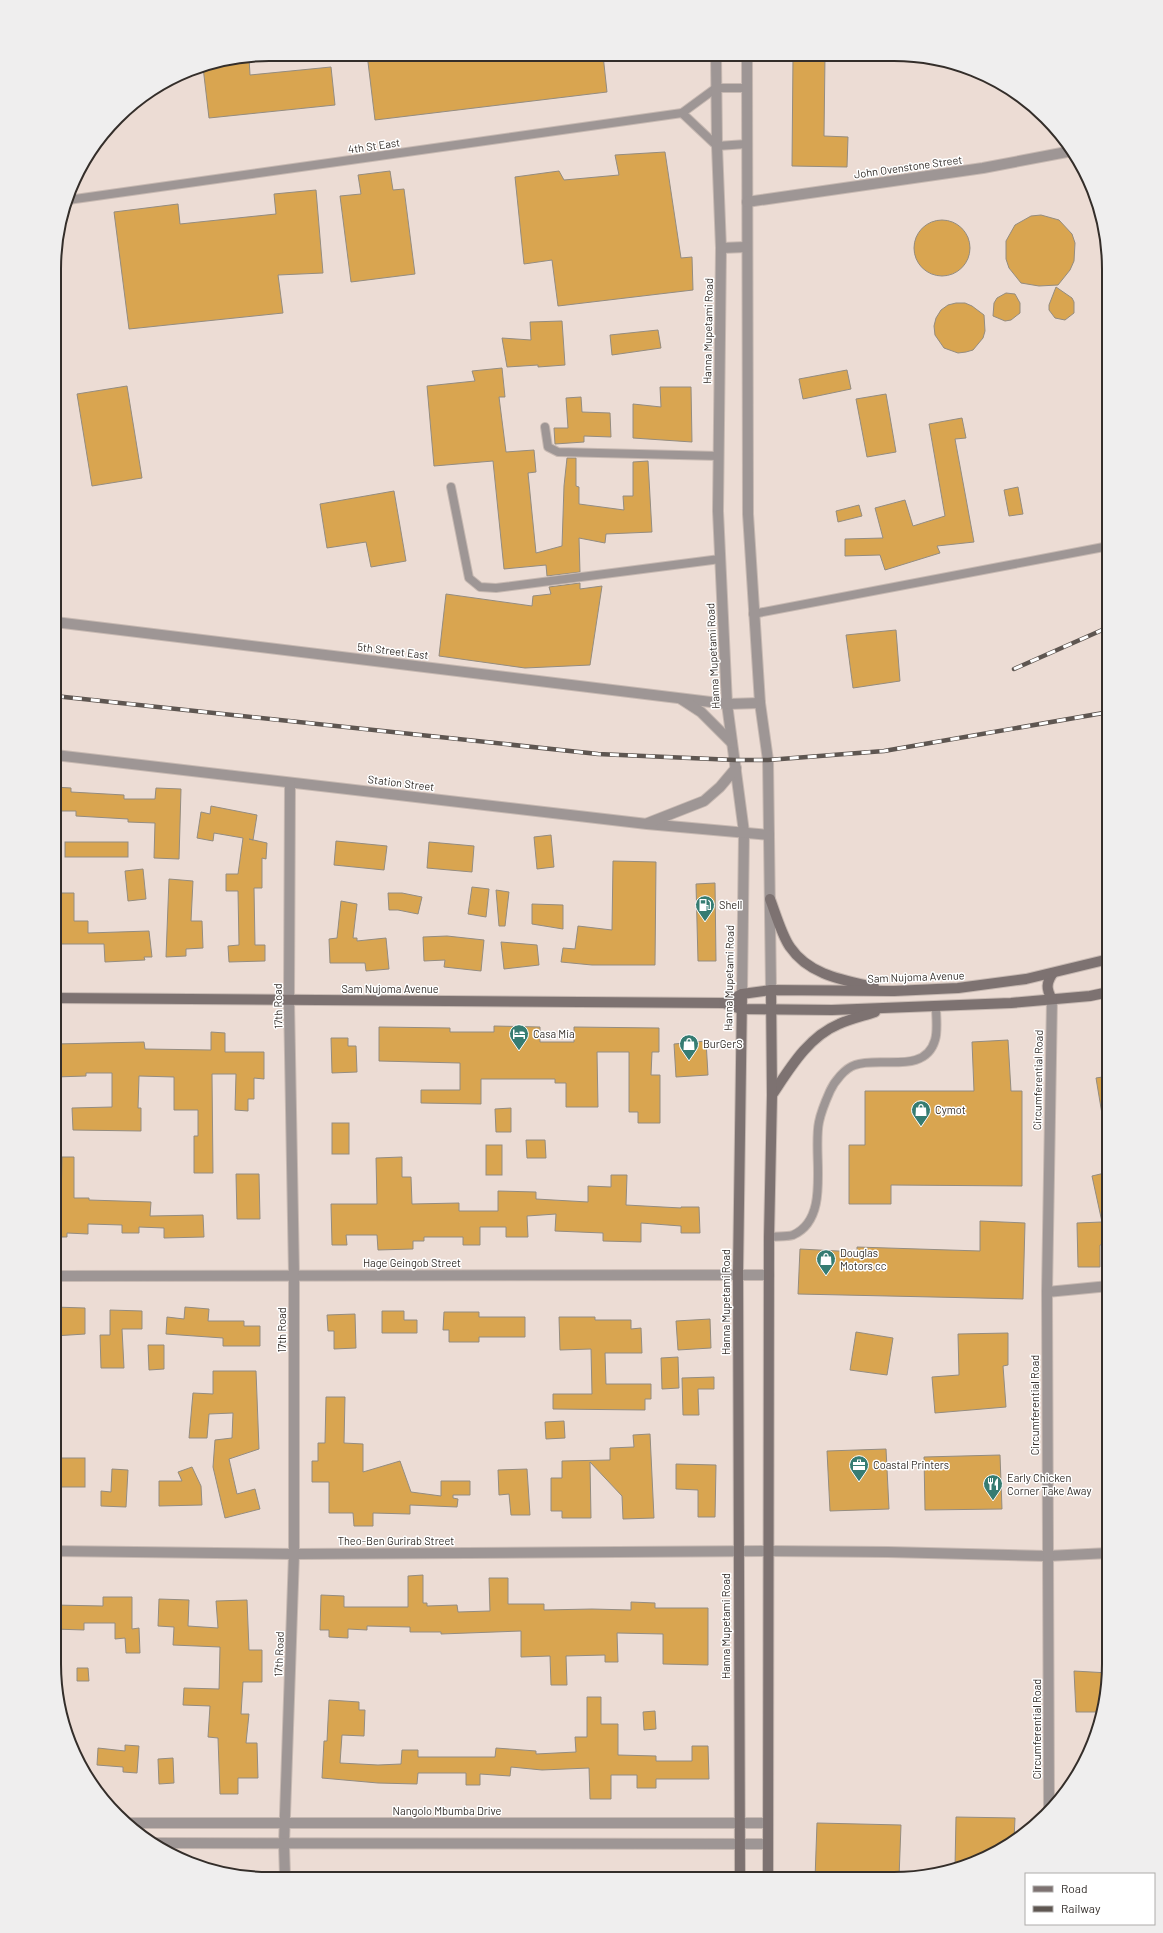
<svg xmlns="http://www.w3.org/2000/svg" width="1163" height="1933" viewBox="0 0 1163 1933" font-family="Barlow,sans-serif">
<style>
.building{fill:#d9a550;stroke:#948c80}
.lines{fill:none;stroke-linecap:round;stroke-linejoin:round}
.service-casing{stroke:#c7b9b2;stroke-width:10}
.minor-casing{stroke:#c7b9b2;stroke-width:12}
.tertiary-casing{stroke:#c7b9b2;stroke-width:12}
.secondary-casing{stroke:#c7b9b2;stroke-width:12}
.service{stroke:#9e9695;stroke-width:8}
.minor{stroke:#9e9695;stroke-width:10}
.tertiary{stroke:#9e9695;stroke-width:10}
.secondary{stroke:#7d7271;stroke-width:10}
.rail-casing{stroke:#5e5651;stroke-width:4.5}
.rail{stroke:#fff;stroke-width:3;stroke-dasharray:9;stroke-linecap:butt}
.labels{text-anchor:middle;stroke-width:3;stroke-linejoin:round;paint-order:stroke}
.street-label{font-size:11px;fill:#342e2a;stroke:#fff}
.poi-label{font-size:11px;fill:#342e2a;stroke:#fff;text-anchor:start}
.rim{fill:none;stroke:#342e2a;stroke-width:2}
</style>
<rect width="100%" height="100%" fill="#ecdcd4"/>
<g class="building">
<polygon points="367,54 603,55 607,92 375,120"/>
<polygon points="793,56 825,56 824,136 848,137 847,167 792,166"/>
<polygon points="249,58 250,75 331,67 335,105 209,118 203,67"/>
<polygon points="665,152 681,258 692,257 693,290 558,306 552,260 524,264 515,177 559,171 564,180 619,175 615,155"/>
<polygon points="390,171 393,190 404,189 415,274 351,282 340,196 361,194 358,175"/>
<polygon points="316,190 323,273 278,275 283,313 129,329 114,212 178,204 180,224 276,214 274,194"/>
<polygon points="1041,215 1059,220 1072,234 1075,243 1074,261 1070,270 1058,285 1039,286 1021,283 1009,268 1006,259 1006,241 1015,225 1031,216"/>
<circle cx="942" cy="248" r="28"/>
<polygon points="1056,287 1072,298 1074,302 1074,313 1065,320 1055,318 1049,310 1049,305"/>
<polygon points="1006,293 1015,294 1020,303 1020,313 1011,320 1005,321 993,316 994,303 997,298"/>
<polygon points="956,303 965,303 972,306 984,315 985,331 983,338 973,350 966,352 958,353 944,348 935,335 934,326 936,318 941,310 948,305"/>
<polygon points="562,321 565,365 538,367 538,365 507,367 502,338 531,340 530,322"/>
<polygon points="658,330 661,348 612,355 610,335"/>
<polygon points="502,368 505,397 499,397 506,452 534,450 536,472 528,473 536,553 562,546 564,486 567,458 576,458 576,486 579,487 579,504 624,510 623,496 633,496 633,462 648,461 652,532 606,534 605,543 579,538 580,572 547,576 546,565 504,569 493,461 434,466 427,386 475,381 472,371"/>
<polygon points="847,370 851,389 803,399 799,379"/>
<polygon points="127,386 142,478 92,486 77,394"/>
<polygon points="660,387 691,387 692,442 633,438 633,404 661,407"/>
<polygon points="886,394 896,452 867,457 856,399"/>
<polygon points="581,397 582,412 610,413 611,437 584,436 584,442 555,444 554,428 568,428 566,398"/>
<polygon points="962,418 966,438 955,439 974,542 937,546 940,553 885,570 880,555 845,556 845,539 883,538 875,508 905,500 913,526 945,516 929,424"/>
<polygon points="1018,487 1023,514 1009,516 1004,490"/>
<polygon points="394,491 406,561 371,567 366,542 327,548 320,504"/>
<polygon points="859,505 862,516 838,522 836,511"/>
<polygon points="580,583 580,589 602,586 590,665 525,668 439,656 446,594 532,606 533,596 551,594 549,587"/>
<polygon points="896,630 900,681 853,688 846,635"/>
<polygon points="55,787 71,788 71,792 124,795 124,799 155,799 156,788 181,789 179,859 154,858 155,823 128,822 128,819 76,816 76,811 55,811"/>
<polygon points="211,806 257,815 253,840 249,839 267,843 266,859 262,858 262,888 254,888 255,945 265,945 265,961 229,962 228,946 239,945 238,891 226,891 226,874 238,874 243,838 214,833 213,841 197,838 201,812 210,814"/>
<polygon points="551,835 554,867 537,869 534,837"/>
<polygon points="336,841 387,846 384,870 334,865"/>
<rect x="65" y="842" width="63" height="15"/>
<polygon points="429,842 474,846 472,872 427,868"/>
<polygon points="613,861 656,862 655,965 592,965 561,962 563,948 575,949 578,926 612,930"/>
<polygon points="143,869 146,899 128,901 125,871"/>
<polygon points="169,879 193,881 191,921 202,921 203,948 186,949 186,956 166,957"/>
<polygon points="715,883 716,961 698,961 696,884"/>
<polygon points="472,887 489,889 486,917 468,914"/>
<polygon points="496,890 509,892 505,926 499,926"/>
<polygon points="55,893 74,893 74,921 88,921 88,933 149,931 152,957 144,957 145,960 105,962 104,944 55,944"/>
<polygon points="388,893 402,893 422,897 418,914 398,910 389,910"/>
<polygon points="341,901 357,904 353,938 357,938 357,941 386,938 389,969 366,971 365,963 330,963 329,939 337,938"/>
<polygon points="532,904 563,905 563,929 532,924"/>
<polygon points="447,936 484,940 481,971 444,967 445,960 424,961 423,937"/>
<polygon points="501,942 537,945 539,965 504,969"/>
<polygon points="494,1026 540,1027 540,1042 574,1042 574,1027 659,1028 659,1052 652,1052 651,1075 660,1075 660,1123 638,1123 638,1112 629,1112 629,1052 597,1052 598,1107 566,1107 566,1083 555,1083 555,1079 481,1079 481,1104 421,1103 421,1090 460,1090 460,1063 379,1061 379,1027 450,1028 450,1032 494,1032"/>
<polygon points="211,1032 225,1033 225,1052 264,1052 264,1079 254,1078 254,1099 248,1099 248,1111 235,1110 236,1074 212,1074 213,1173 194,1173 194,1136 198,1136 198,1110 174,1110 174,1077 139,1076 138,1108 141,1108 141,1131 73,1130 72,1108 112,1107 112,1073 86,1073 86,1076 55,1077 55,1044 144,1042 145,1049 211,1050"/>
<polygon points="331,1038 348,1038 348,1046 356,1046 357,1072 332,1073"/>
<polygon points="1008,1040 1011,1091 1022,1091 1022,1186 891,1185 891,1204 849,1204 849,1145 865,1145 865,1091 974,1091 972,1042"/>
<polygon points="706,1041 708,1075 676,1077 674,1044"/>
<polygon points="1109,1076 1109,1113 1102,1114 1096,1078"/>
<polygon points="511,1108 511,1132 496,1132 495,1109"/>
<rect x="332" y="1123" width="17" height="31"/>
<polygon points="526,1140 545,1140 546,1158 527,1158"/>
<rect x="486" y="1145" width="16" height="30"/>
<polygon points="62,1157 74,1157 74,1198 89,1198 89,1200 151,1202 150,1216 203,1215 204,1237 164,1238 164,1228 139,1227 139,1233 122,1233 122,1225 88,1224 88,1234 67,1233 67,1237 55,1237 55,1201 61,1201"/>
<polygon points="402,1157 402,1177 411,1177 412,1204 459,1203 459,1211 498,1211 498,1191 536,1192 536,1199 588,1202 588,1186 611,1187 611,1175 627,1175 626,1205 681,1208 681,1207 699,1207 700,1233 681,1233 681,1226 641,1223 641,1242 603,1241 603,1233 555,1231 556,1214 527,1216 528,1237 506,1237 506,1227 480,1227 480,1245 463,1245 463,1237 424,1237 424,1241 413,1241 413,1249 378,1250 377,1235 346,1235 347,1245 332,1245 331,1204 377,1204 376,1158"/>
<polygon points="1109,1172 1109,1243 1100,1245 1100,1267 1078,1267 1077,1223 1102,1222 1092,1176"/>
<polygon points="236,1174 259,1174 260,1219 237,1219"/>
<polygon points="980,1221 1025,1223 1023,1299 798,1294 800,1249 857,1252 857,1247 980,1251"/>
<polygon points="54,1307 85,1308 85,1334 54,1336"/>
<polygon points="185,1307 209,1309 208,1321 244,1321 244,1326 260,1326 260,1346 223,1346 223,1338 166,1334 167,1317 184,1319"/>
<polygon points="110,1310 142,1311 142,1329 122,1329 124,1368 101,1368 100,1335 110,1335"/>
<polygon points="382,1311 404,1311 404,1320 417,1320 417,1333 382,1333"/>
<polygon points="444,1312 479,1312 479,1317 525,1317 525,1337 479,1337 479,1342 449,1342 449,1330 443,1330"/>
<polygon points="355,1314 356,1348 334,1349 334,1331 328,1331 327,1315"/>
<polygon points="559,1317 595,1317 595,1320 631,1320 631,1329 641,1328 642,1353 605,1353 606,1384 651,1384 651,1399 645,1399 645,1410 553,1409 553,1394 592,1394 591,1349 560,1350"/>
<polygon points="710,1319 711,1348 678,1350 676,1321"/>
<polygon points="856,1332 893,1338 887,1375 850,1370"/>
<polygon points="1008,1333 1008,1365 1003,1366 1006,1407 935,1413 932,1377 959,1375 958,1334"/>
<polygon points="148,1345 164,1345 164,1369 149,1370"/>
<polygon points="678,1357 679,1388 662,1389 661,1358"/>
<polygon points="213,1371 256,1371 259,1449 229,1459 237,1494 255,1489 260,1509 225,1518 213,1467 215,1440 232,1438 233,1413 209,1414 207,1438 189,1438 193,1393 213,1394"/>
<polygon points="714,1377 714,1389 698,1389 699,1415 683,1415 682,1378"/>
<polygon points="326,1397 345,1397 344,1443 363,1444 363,1472 400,1461 411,1492 441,1496 441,1481 470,1481 470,1495 453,1495 453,1498 458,1499 457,1507 410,1505 410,1514 373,1513 373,1526 354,1526 353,1513 329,1513 329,1482 312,1482 312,1461 318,1461 318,1443 325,1443"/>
<polygon points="564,1421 565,1438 546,1439 545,1422"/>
<polygon points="650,1434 654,1518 623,1519 622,1496 590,1462 591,1518 562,1518 562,1511 551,1511 551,1478 562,1478 562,1461 610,1460 610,1448 634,1447 633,1435"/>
<polygon points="886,1449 889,1509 830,1511 827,1451"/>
<polygon points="1000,1455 1002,1509 925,1510 924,1457"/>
<rect x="54" y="1458" width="31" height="29"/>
<polygon points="676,1464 716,1465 715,1517 698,1517 698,1490 676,1489"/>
<polygon points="192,1467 201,1486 202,1505 159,1506 159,1481 182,1481 178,1472"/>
<polygon points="112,1469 128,1470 126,1507 101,1506 101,1491 111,1492"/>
<polygon points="527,1469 530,1515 511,1515 509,1494 499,1495 498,1470"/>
<polygon points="423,1575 423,1603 427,1603 427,1606 457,1605 458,1612 490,1611 489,1578 508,1578 508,1604 544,1604 544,1610 592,1609 631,1610 631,1602 655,1603 655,1608 708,1608 708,1665 663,1664 663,1634 617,1633 618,1662 605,1662 605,1655 566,1656 567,1685 551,1685 550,1656 521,1657 521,1631 441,1634 441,1632 410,1632 410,1627 367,1626 367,1630 348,1629 348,1638 329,1637 329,1630 320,1630 321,1595 344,1596 344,1607 408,1607 408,1576"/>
<polygon points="103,1597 132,1597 132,1629 139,1628 140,1653 126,1653 125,1638 115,1639 115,1623 84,1623 84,1630 54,1629 54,1605 103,1606"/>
<polygon points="159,1599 189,1600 188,1626 218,1628 216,1601 247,1600 249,1650 262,1650 262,1682 243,1682 241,1714 249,1714 246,1743 257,1743 258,1778 238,1778 238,1794 220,1794 218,1738 208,1737 210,1706 183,1705 184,1688 219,1689 220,1647 173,1645 174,1627 158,1626"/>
<polygon points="77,1668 88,1668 89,1681 77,1681"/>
<polygon points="1074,1671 1109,1673 1102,1712 1076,1712"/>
<polygon points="587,1697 601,1697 601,1724 618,1724 618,1755 656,1756 656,1761 692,1761 692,1746 708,1746 709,1779 656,1779 656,1788 637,1788 637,1775 611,1775 611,1799 590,1799 589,1768 542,1770 511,1767 510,1776 480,1774 480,1785 466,1785 466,1773 418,1773 417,1784 378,1783 322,1778 324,1741 327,1741 329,1700 359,1702 359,1710 365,1710 364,1736 342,1735 340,1763 378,1765 401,1764 402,1750 418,1750 418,1757 495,1757 496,1748 536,1751 536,1754 576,1752 575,1737 587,1737"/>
<polygon points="655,1711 656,1729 644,1730 643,1712"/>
<polygon points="125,1745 139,1746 137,1773 123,1772 123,1767 97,1765 98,1748 125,1751"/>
<polygon points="173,1758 174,1783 159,1784 158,1759"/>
<polygon points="956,1817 1015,1818 1014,1840 976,1863 955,1867"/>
<polygon points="817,1823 901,1825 899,1878 815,1879"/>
</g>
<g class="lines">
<g class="service-casing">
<g id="service">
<polyline points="682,113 717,146 747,144"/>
<polyline points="68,200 682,113 716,88 747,88"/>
<polyline points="545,427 548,447 558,452 719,456"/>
<polyline points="451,487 469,578 480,587 496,588 720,559"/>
<polyline points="753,614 1109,546"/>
<path d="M769,1237C776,1236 787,1237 793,1235C832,1218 812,1154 819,1122C821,1112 826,1100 830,1091C834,1082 845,1068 855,1065C880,1056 925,1075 935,1040C938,1031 936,1017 936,1007"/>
</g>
</g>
<g class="minor-casing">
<g id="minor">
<polyline points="716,55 717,146 721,248 718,511 727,704 744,832 742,994"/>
<polyline points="747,55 748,514 760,703 768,760 771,990"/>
<polyline points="747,202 983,168 1072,151"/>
<polyline points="721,248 746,247"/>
<polyline points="55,622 727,704 760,703"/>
<polyline points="681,699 701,712 732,743"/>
<polyline points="55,755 647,824 769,835"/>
<polyline points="648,823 704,801 720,787 736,768"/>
<polyline points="54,1276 769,1275"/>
<polyline points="1047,1292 1109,1286"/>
<polyline points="54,1551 294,1554 769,1551 888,1552 1047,1556 1109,1553"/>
<polyline points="1049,1810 1047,1292 1052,999"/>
<polyline points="285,1877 284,1844 294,1554 294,1275 289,1000 290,783"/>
</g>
</g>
<g class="tertiary-casing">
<g id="tertiary">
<polyline points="127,1823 767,1823"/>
<polyline points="152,1843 767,1844"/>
</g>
</g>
<g class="secondary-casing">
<g id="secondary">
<path d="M770,899C775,912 782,936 790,947C809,975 843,980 874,987"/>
<polyline points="55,998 724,1003 741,1009 832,1010 1011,1003 1090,996 1109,992"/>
<path d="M1052,999C1046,989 1046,983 1053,973"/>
<polyline points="724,1003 742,994 771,990 894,991 958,988 1026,979 1109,959"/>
<path d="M772,1095C790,1068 808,1037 839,1024C850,1019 863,1016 875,1012"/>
<polyline points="740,1879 738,1273 742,994"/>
<polyline points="768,1879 769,1237 772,1095 771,990"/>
</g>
</g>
<use href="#service" class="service"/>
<use href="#minor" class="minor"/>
<use href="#tertiary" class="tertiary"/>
<use href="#secondary" class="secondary"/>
<g class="rail-casing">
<g id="rail">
<polyline points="1014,669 1109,627"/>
<polyline points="55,696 598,754 735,760 768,760 884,751 1109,712"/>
</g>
</g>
<use href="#rail" class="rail"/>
</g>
<defs>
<g id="fuel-pin" transform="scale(1)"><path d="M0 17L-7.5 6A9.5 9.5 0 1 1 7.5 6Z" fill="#367c72" stroke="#fff"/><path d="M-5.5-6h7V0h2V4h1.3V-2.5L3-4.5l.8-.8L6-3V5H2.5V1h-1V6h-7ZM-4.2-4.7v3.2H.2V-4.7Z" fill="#fff"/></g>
<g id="hotel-pin" transform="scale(1)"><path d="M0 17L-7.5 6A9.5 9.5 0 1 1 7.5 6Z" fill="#367c72" stroke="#fff"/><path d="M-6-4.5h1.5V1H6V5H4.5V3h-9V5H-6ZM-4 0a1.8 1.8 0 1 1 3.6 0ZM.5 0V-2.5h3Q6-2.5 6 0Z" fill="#fff"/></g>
<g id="shop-pin" transform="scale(1)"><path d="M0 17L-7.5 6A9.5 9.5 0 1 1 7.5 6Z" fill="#367c72" stroke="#fff"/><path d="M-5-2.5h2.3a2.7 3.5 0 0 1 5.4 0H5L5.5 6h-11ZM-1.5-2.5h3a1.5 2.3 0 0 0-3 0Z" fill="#fff"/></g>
<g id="office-pin" transform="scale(1)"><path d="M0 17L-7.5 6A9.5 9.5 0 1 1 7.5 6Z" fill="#367c72" stroke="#fff"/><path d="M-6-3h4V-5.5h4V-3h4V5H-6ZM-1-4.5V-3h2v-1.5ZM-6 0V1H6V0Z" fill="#fff"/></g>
<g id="restaurant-pin" transform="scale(1)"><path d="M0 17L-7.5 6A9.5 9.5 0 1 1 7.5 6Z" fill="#367c72" stroke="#fff"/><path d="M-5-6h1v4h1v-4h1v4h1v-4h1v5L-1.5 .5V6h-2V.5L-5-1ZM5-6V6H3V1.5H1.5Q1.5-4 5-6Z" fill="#fff"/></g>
</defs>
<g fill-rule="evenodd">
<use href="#fuel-pin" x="705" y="905"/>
<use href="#hotel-pin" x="519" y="1034"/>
<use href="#shop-pin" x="689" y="1044"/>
<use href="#shop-pin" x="921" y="1110"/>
<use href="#shop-pin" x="826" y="1259"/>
<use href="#office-pin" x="859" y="1465"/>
<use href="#restaurant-pin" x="993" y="1484"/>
</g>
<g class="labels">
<g class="street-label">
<text transform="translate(374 146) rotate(-8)" y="4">4th St East</text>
<text transform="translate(908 167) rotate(-8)" y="4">John Ovenstone Street</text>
<text transform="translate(708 331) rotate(-89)" y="4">Hanna Mupetami Road</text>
<text transform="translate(393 651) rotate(7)" y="4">5th Street East</text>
<text transform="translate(713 656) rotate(-93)" y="4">Hanna Mupetami Road</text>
<text transform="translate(401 783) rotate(7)" y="4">Station Street</text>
<text transform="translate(916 977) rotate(-2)" y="4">Sam Nujoma Avenue</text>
<text transform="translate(729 978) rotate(-89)" y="4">Hanna Mupetami Road</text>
<text x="390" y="993">Sam Nujoma Avenue</text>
<text transform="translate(278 1006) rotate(-91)" y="4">17th Road</text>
<text transform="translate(1038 1080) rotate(-89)" y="4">Circumferential Road</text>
<text x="412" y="1267">Hage Geingob Street</text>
<text transform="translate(726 1302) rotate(-90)" y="4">Hanna Mupetami Road</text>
<text transform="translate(282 1330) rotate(-90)" y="4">17th Road</text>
<text transform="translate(1035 1405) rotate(-90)" y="4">Circumferential Road</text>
<text x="396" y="1545">Theo-Ben Gurirab Street</text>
<text transform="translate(726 1626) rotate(-90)" y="4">Hanna Mupetami Road</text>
<text transform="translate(279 1654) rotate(-88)" y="4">17th Road</text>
<text transform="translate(1037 1729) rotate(-90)" y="4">Circumferential Road</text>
<text x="447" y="1815">Nangolo Mbumba Drive</text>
</g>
<g class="poi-label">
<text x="719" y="909">Shell</text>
<text x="533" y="1038">Casa Mia</text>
<text x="703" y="1048">BurGerS</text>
<text x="935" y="1114">Cymot</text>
<text x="840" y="1257">Douglas<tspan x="840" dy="13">Motors cc</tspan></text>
<text x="873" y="1469">Coastal Printers</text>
<text x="1007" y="1482">Early Chicken<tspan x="1007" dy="13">Corner Take Away</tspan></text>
</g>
</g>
<path d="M0 0H1163V1933H0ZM269 61H894A208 208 0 0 1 1102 269V1664A208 208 0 0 1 894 1872H269A208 208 0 0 1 61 1664V269A208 208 0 0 1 269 61Z" fill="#efeeee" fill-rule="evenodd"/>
<path class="rim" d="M269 61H894A208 208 0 0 1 1102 269V1664A208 208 0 0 1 894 1872H269A208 208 0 0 1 61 1664V269A208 208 0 0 1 269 61Z"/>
<rect x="1025" y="1873" width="130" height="52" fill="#ffffff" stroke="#aeabaa"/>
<rect x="1033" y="1886" width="20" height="6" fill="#7d7271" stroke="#aeabaa"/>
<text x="1061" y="1893" font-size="12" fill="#342e2a">Road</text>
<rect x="1033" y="1906" width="20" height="6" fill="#5e5651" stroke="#aeabaa"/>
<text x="1061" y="1913" font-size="12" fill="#342e2a">Railway</text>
</svg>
